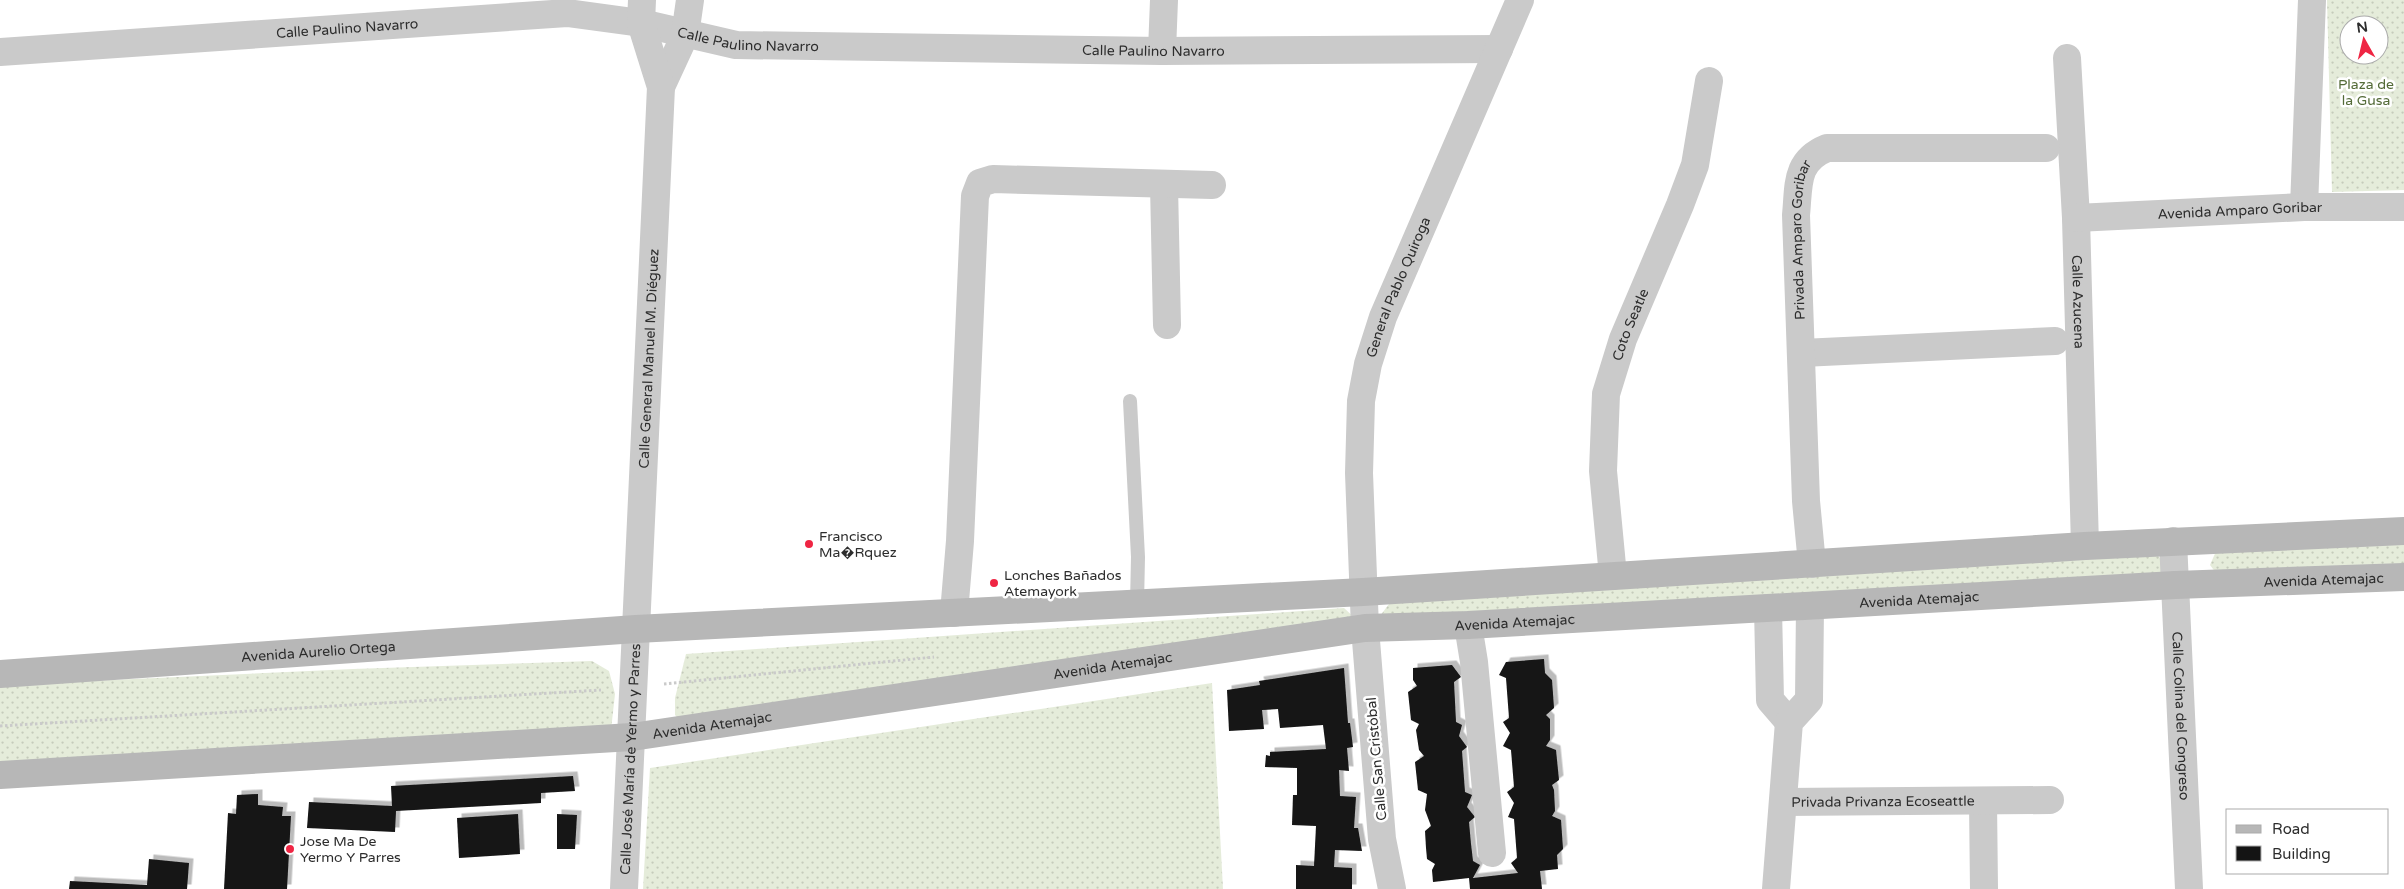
<svg xmlns="http://www.w3.org/2000/svg" width="2404" height="889" viewBox="0 0 2404 889" font-family="'Varela Round',sans-serif">
<style>
.grass{fill:url(#grass-dots);fill-rule:evenodd}
.building{fill:#141414;filter:url(#shadow)}
.lines{fill:none;stroke-linecap:round;stroke-linejoin:round}
.path{stroke:#cacaca;stroke-width:3;stroke-dasharray:2.5 2.5;stroke-linecap:butt}
.lane{stroke:#cacaca;stroke-width:14}
.street{stroke:#cacaca;stroke-width:28}
.secondary{stroke:#b7b7b7;stroke-width:28}
.poi-dot{fill:#ef2543;stroke:#fff;stroke-width:2}
.labels{text-anchor:middle;stroke-width:5;stroke-linejoin:round;paint-order:stroke}
.street-label{font-size:14px;fill:#2d2d2d;stroke:#fff}
.park-label{font-size:14px;fill:#546b38;stroke:#fff}
.poi-label{font-size:14px;fill:#2d2d2d;stroke:#fff;text-anchor:start}
</style>
<defs>
<pattern id="grass-dots" width="8" height="8" patternUnits="userSpaceOnUse" patternTransform="scale(1.25)"><rect width="8" height="8" fill="#e5ecda"/><path d="M2 2h.1M6 6h.1" fill="none" stroke="#c5cbbb" stroke-width="1.8" stroke-linecap="round"/></pattern>
<filter id="shadow"><feDropShadow dx="4.5" dy="-4.5" stdDeviation="0" flood-color="#0004"/></filter>
</defs>
<rect width="100%" height="100%" fill="#fff"/>
<g class="grass">
<path d="M2327,0H2404V190L2332,192ZM2349,25H2379V55H2349Z"/>
<polygon points="2404,543 2404,574 2222,581 2210,565 2217,549"/>
<polygon points="2157,554 2167,568 2159,583 1380,616 1392,600"/>
<polygon points="1344,608 1357,620 685,726 675,715 675,698 686,654"/>
<polygon points="592,661 609,671 615,694 611,730 0,771 0,685 353,669"/>
<polygon points="1212,683 1223,889 643,889 650,768"/>
</g>
<g class="building">
<polygon points="1544,659 1545,673 1552,680 1554,708 1546,715 1550,719 1550,740 1546,746 1556,750 1559,780 1552,785 1554,790 1555,811 1552,816 1561,820 1563,849 1557,855 1558,869 1540,871 1542,889 1470,889 1469,878 1433,882 1432,870 1435,864 1427,859 1426,848 1425,831 1431,826 1425,810 1427,794 1418,790 1415,762 1424,756 1419,750 1416,730 1419,724 1411,720 1408,692 1417,686 1413,680 1413,668 1452,665 1461,677 1454,682 1456,722 1462,725 1459,736 1467,747 1462,751 1465,792 1472,795 1467,807 1475,817 1469,822 1471,844 1473,861 1480,865 1473,878 1518,873 1511,863 1517,858 1514,819 1508,817 1514,803 1507,792 1514,787 1511,750 1503,746 1510,733 1503,722 1509,718 1506,678 1499,675 1506,662"/>
<polygon points="1344,668 1348,723 1350,723 1353,747 1347,748 1349,771 1339,770 1340,796 1356,797 1354,828 1358,828 1362,851 1335,850 1334,867 1352,868 1352,889 1296,889 1296,865 1314,866 1316,826 1292,825 1293,795 1297,795 1297,768 1265,767 1266,755 1270,756 1270,752 1326,749 1323,725 1280,728 1278,709 1262,710 1264,729 1229,731 1227,690 1260,685 1259,681"/>
<polygon points="573,776 575,791 541,793 541,803 396,811 395,832 307,828 309,802 392,806 391,786"/>
<polygon points="258,794 258,805 283,807 282,816 291,816 287,889 224,889 228,813 236,814 237,795"/>
<polygon points="518,814 520,854 459,858 457,818"/>
<polygon points="557,814 577,815 575,849 557,849"/>
<polygon points="149,859 189,863 187,889 69,889 70,881 147,885"/>
</g>
<g class="lines">
<g class="path">
<polyline points="664,684 934,657"/>
<polyline points="0,726 601,690"/>
</g>
<polyline class="lane" points="1130,401 1138,557 1137,604"/>
<g class="street">
<polyline points="1162,51 1164,0"/>
<path id="s1" d="M0,52L567,13L641,23L736,45L1162,51L1499,49"/>
<path id="s2" d="M2067,58L2076,218L2085,546"/>
<polyline points="661,87 685,35 690,0"/>
<polyline points="1164,185 1167,325"/>
<polyline points="2304,207 2312,0"/>
<path id="s3" d="M2076,218L2304,207H2404"/>
<polyline points="1802,353 2055,341"/>
<path id="s4" d="M2173,541L2189,889"/>
<path id="s5" d="M1812,564L1806,501L1796,215C1799,185 1795,161 1827,148H2046"/>
<path id="s6" d="M1613,576L1603,471L1606,394L1623,339L1680,205L1695,165L1709,81"/>
<polyline points="1768,608 1770,700 1789,722"/>
<polyline points="954,613 960,541 975,196 980,183 993,179 1212,185"/>
<polyline points="1468,625 1474,662 1492,853"/>
<polyline points="1983,801 1984,889"/>
<path id="s7" d="M1783,802L2050,800"/>
<path id="s8" d="M624,889L661,87L641,23L642,0"/>
<path id="s9" d="M1392,889L1382,839L1365,628L1359,473L1361,401L1368,364L1383,317L1520,0"/>
<polyline points="1776,889 1789,722 1809,700 1810,606"/>
</g>
<g class="secondary">
<path id="s10" d="M0,674L636,629L1363,592L2085,546L2404,531"/>
<path id="s11" d="M0,775L632,737L1365,628L1468,625L2175,585L2404,577"/>
</g>
</g>
<g class="poi-dot">
<circle cx="809" cy="544" r="5"/>
<circle cx="994" cy="583" r="5"/>
<circle cx="290" cy="849" r="5"/>
</g>
<g class="labels">
<g class="street-label">
<text dy="5" stroke="none"><textPath href="#s1" startOffset="348">Calle Paulino Navarro</textPath></text>
<text dy="5" stroke="none"><textPath href="#s1" startOffset="752">Calle Paulino Navarro</textPath></text>
<text dy="5" stroke="none"><textPath href="#s1" startOffset="1158">Calle Paulino Navarro</textPath></text>
<text dy="5" stroke="none"><textPath href="#s3" startOffset="164">Avenida Amparo Goribar</textPath></text>
<text dy="5" stroke="none"><textPath href="#s5" startOffset="325">Privada Amparo Goribar</textPath></text>
<text dy="5" stroke="none"><textPath href="#s9" startOffset="610">General Pablo Quiroga</textPath></text>
<text dy="5" stroke="none"><textPath href="#s2" startOffset="244">Calle Azucena</textPath></text>
<text dy="5" stroke="none"><textPath href="#s6" startOffset="256">Coto Seatle</textPath></text>
<text dy="5" stroke="none"><textPath href="#s8" startOffset="531">Calle General Manuel M. Diéguez</textPath></text>
<text dy="5" stroke="none"><textPath href="#s11" startOffset="2334">Avenida Atemajac</textPath></text>
<text dy="5" stroke="none"><textPath href="#s11" startOffset="1929">Avenida Atemajac</textPath></text>
<text dy="5" stroke="none"><textPath href="#s11" startOffset="1524">Avenida Atemajac</textPath></text>
<text dy="5" stroke="none"><textPath href="#s10" startOffset="319">Avenida Aurelio Ortega</textPath></text>
<text dy="5" stroke="none"><textPath href="#s11" startOffset="1119">Avenida Atemajac</textPath></text>
<text dy="5" stroke="none"><textPath href="#s4" startOffset="175">Calle Colina del Congreso</textPath></text>
<text dy="5" stroke="none"><textPath href="#s11" startOffset="714">Avenida Atemajac</textPath></text>
<text dy="5" stroke="none"><textPath href="#s8" startOffset="130">Calle José María de Yermo y Parres</textPath></text>
<text transform="translate(1376 759) rotate(-95)" y="5">Calle San Cristóbal</text>
<text dy="5" stroke="none"><textPath href="#s7" startOffset="100">Privada Privanza Ecoseattle</textPath></text>
</g>
<g class="park-label">
<text x="2366" y="89">Plaza de<tspan x="2366" dy="16">la Gusa</tspan></text>
</g>
<g class="poi-label">
<text x="819" y="541">Francisco<tspan x="819" dy="16">Ma�Rquez</tspan></text>
<text x="1004" y="580">Lonches Bañados<tspan x="1004" dy="16">Atemayork</tspan></text>
<text x="300" y="846">Jose Ma De<tspan x="300" dy="16">Yermo Y Parres</tspan></text>
</g>
</g>
<rect x="2226" y="809" width="162" height="65" fill="#ffffff" stroke="#ababab"/>
<rect x="2236" y="825" width="25" height="8" fill="#b7b7b7" stroke="#ababab"/>
<text x="2272" y="834" font-size="15" fill="#2d2d2d">Road</text>
<rect x="2236" y="846" width="25" height="15" fill="#141414" stroke="#ababab"/>
<text x="2272" y="859" font-size="15" fill="#2d2d2d">Building</text>
<g transform="translate(2364 40) rotate(352)"><circle r="24" fill="#ffffff" stroke="#ababab"/>
<path d="M0-4L9 19L0 12L-9 19Z" fill="#ef2543"/>
<text y="-8" font-size="14" font-weight="bold" text-anchor="middle" fill="#2d2d2d">N</text>
</g>
</svg>
